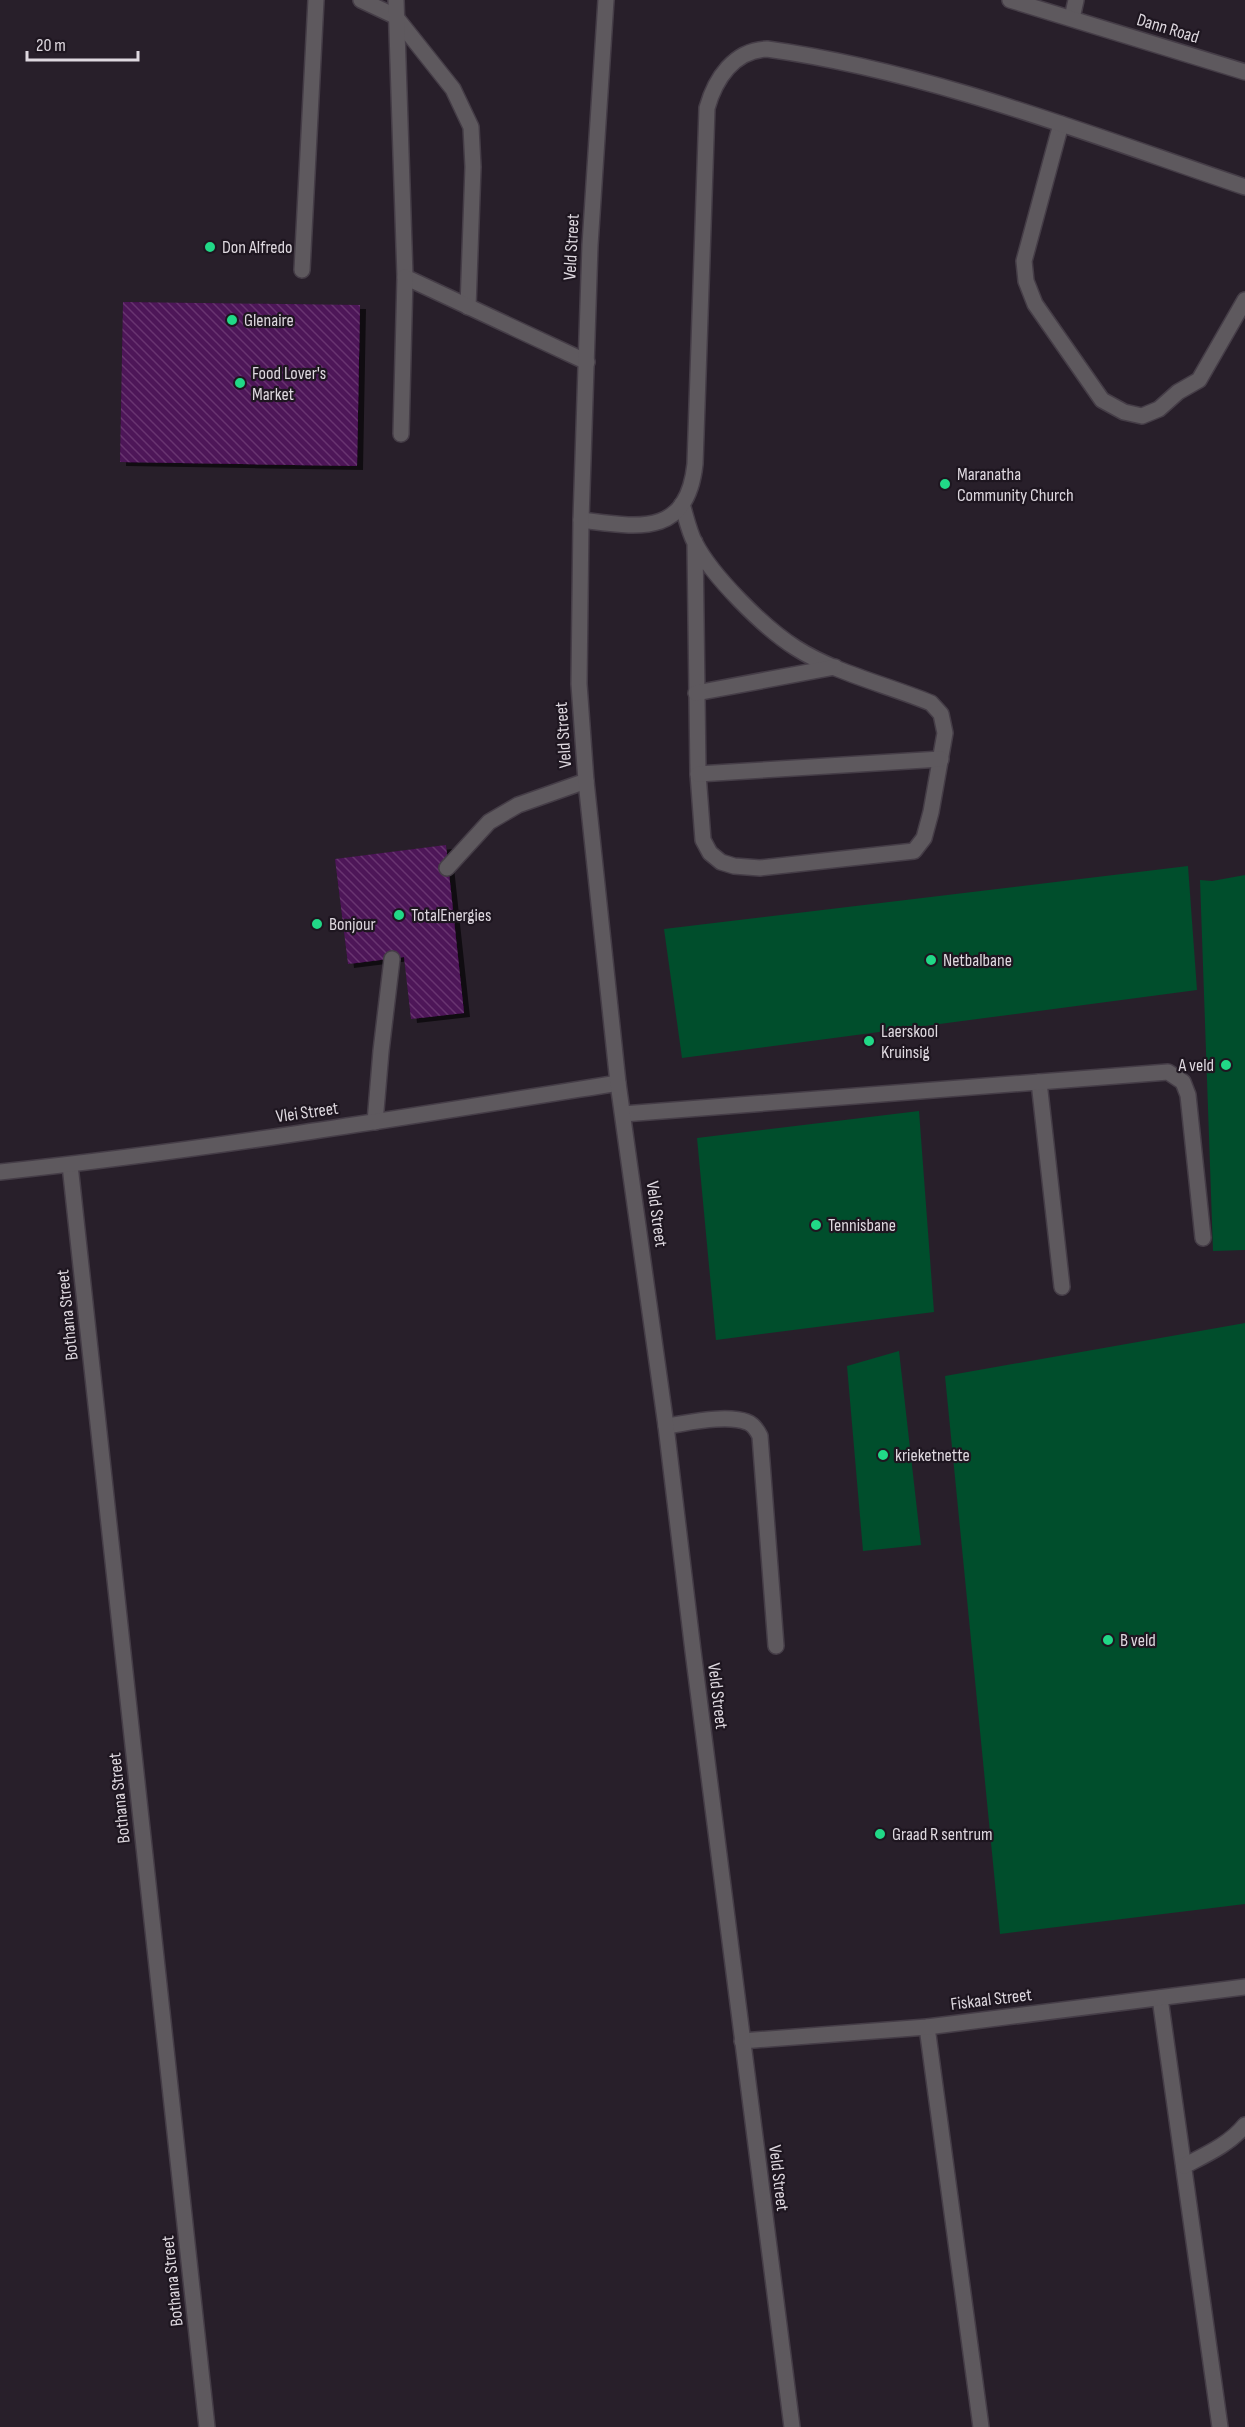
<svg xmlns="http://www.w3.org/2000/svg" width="1245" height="2427" viewBox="0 0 1245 2427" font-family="'Sofia Sans Condensed',sans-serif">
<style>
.garden{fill:#004e2c}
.building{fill:url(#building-back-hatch);filter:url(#shadow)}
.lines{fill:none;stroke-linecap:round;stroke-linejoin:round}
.service-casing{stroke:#453d47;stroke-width:18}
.minor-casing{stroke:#453d47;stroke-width:18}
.tertiary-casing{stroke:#453d47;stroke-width:18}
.service{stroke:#5e595e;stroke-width:15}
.minor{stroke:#5e595e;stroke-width:15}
.tertiary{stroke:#5e595e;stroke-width:15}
.poi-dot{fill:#21d887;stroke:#1e1620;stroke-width:2}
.labels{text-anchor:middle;stroke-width:4.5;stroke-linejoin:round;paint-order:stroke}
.street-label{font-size:18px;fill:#ded8df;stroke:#1e1620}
.poi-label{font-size:18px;fill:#ded8df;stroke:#1e1620;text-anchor:start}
</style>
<defs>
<pattern id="building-back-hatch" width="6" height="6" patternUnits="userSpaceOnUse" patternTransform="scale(1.5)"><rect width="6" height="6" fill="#4e1359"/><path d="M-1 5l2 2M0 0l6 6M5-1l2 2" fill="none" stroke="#673570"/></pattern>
<filter id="shadow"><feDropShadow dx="6" dy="4" stdDeviation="0" flood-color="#0009"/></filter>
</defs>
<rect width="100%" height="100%" fill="#281f2a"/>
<g class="garden">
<polygon points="1188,866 1197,990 682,1058 664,929"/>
<polygon points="1245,875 1245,1250 1213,1251 1200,880 1212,881"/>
<polygon points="919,1111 934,1312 716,1340 697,1138"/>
<polygon points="1245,1323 1245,1904 1000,1934 945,1376"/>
<polygon points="899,1351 921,1545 863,1551 847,1366"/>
</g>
<g class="building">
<polygon points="123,302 360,305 357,466 120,462"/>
<polygon points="446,845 464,1013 411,1019 404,957 348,964 335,859"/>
</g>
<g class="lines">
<g class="service-casing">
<g id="service">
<polyline points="361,0 395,16 453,89 471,127 473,167 468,307"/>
<polyline points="396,0 405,277 587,362"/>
<polyline points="1061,124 1024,261 1026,281 1035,304 1102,400 1124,412 1142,416 1159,409 1178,392 1199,380 1245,300"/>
<polyline points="302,270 316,0"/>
<polyline points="401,434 405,277"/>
<path d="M682,504C686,517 689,532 695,543C712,576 764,628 796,648C835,673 888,685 931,703L941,714L945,733L931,812L924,838L914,851L760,868L734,866L721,862L710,853L703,840L698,774L695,542"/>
<path d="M581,520C638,527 687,538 695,464L707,108C715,79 734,50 767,49C928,71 1091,135 1245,187"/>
<polyline points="696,693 835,667"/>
<polyline points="698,774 941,759"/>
<polyline points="447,868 489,822 518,805 586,781"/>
<polyline points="1039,1082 1062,1287"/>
<polyline points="623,1114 1168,1072 1183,1082 1188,1095 1203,1238"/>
<polyline points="375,1122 381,1051 392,959"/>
<path d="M666,1426C688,1423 726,1414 747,1422C753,1424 757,1430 760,1436L776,1646"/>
</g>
</g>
<g class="minor-casing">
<g id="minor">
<polyline points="1072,18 1076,0"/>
<polyline points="70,1165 207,2427"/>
<path d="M0,1172C207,1150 413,1116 618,1083"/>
<polyline points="1160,1998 1220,2427"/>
<polyline points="927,2027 981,2427"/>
<polyline points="742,2041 927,2027 1245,1987"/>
<path d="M1184,2166C1205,2155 1230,2144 1245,2125"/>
</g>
</g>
<g class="tertiary-casing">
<g id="tertiary">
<polyline points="606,0 590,245 581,520 579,684 586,781 618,1083 666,1426 693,1651 792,2427"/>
<polyline points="1010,0 1245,72"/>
</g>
</g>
<use href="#service" class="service"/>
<use href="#minor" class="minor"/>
<use href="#tertiary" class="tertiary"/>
</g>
<g class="poi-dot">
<circle cx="210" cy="247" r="6"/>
<circle cx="232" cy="320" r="6"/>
<circle cx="240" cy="383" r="6"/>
<circle cx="945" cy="484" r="6"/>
<circle cx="399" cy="915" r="6"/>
<circle cx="317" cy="924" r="6"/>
<circle cx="931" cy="960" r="6"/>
<circle cx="869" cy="1041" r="6"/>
<circle cx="1226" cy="1065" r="6"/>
<circle cx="816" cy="1225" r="6"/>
<circle cx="883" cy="1455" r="6"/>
<circle cx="1108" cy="1640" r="6"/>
<circle cx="880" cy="1834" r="6"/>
</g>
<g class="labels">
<g class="street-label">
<text transform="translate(1168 28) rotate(17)" y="6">Dann Road</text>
<text transform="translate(571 247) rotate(-87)" y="6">Veld Street</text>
<text transform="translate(563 735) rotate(-94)" y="6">Veld Street</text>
<text transform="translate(307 1112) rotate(-8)" y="6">Vlei Street</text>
<text transform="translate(657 1214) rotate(82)" y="6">Veld Street</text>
<text transform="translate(67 1315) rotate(-96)" y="6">Bothana Street</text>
<text transform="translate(718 1696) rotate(83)" y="6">Veld Street</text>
<text transform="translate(119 1798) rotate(-96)" y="6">Bothana Street</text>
<text transform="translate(991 1999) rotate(-7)" y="6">Fiskaal Street</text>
<text transform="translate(779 2178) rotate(83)" y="6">Veld Street</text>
<text transform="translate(172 2281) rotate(-96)" y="6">Bothana Street</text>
</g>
<g class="poi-label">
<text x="222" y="253">Don Alfredo</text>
<text x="244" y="326">Glenaire</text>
<text x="252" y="379">Food Lover's<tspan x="252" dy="21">Market</tspan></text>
<text x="957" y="480">Maranatha<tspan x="957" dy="21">Community Church</tspan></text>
<text x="411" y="921">TotalEnergies</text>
<text x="329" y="930">Bonjour</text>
<text x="943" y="966">Netbalbane</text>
<text x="881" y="1037">Laerskool<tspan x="881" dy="21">Kruinsig</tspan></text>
<text x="1214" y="1071" text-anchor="end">A veld</text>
<text x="828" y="1231">Tennisbane</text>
<text x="895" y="1461">krieketnette</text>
<text x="1120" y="1646">B veld</text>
<text x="892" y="1840">Graad R sentrum</text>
</g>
</g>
<path d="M27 51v9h111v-9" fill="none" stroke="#ded8df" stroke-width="3"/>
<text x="36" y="51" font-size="18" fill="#ded8df" stroke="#1e1620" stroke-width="4.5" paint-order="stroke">20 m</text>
</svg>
